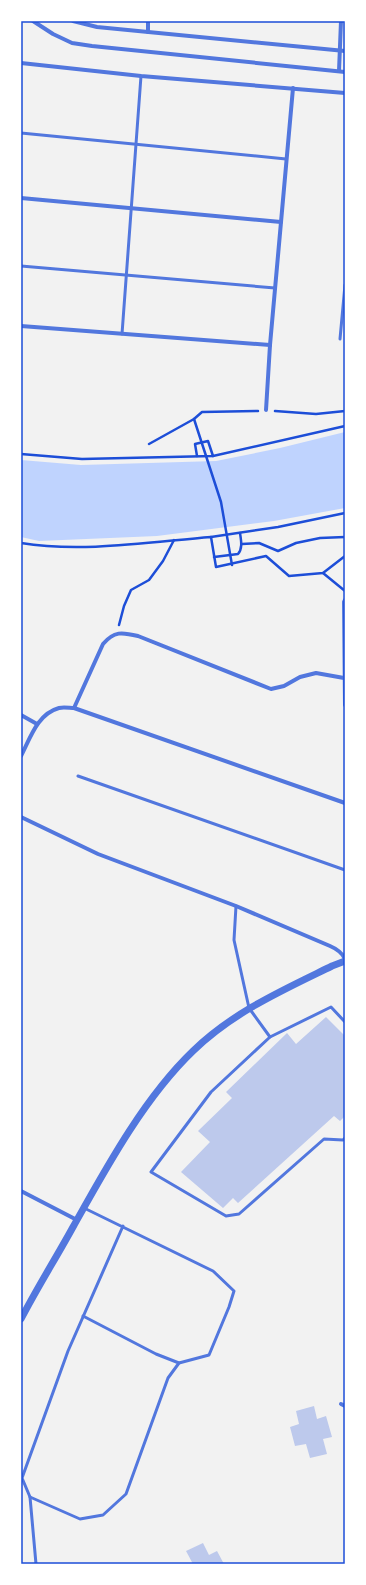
<svg xmlns="http://www.w3.org/2000/svg" width="366" height="1585" viewBox="0 0 366 1585" font-family="'Fira Sans',sans-serif">
<style>
.water{fill:#bfd3fe}
.building{fill:#bdc9ec}
.lines{fill:none;stroke-linecap:round;stroke-linejoin:round}
.path{stroke:#1d4ed8;stroke-width:2.5}
.service{stroke:#5277de;stroke-width:3}
.minor{stroke:#5277de;stroke-width:4}
.tertiary{stroke:#5277de;stroke-width:7}
.neatline{fill:none;stroke:#1d4ed8;stroke-width:1.5}
</style>
<rect width="100%" height="100%" fill="#f2f2f2"/>
<polygon class="water" points="345,432 345,508 274,521 157,536 39,541 21,537 21,460 81,465 216,461 280,448"/>
<g class="building">
<polygon points="326,1017 345,1036 345,1116 340,1121 334,1116 238,1203 233,1198 223,1208 181,1172 210,1142 198,1131 232,1098 226,1092 287,1033 296,1044"/>
<polygon points="314,1406 317,1419 326,1416 332,1437 323,1439 327,1454 310,1458 306,1444 295,1446 290,1427 299,1424 296,1411"/>
<polygon points="203,1543 209,1555 217,1551 224,1564 193,1564 186,1551"/>
</g>
<g class="lines">
<g class="path">
<polyline points="275,411 316,414 345,411"/>
<polyline points="194,419 221,502 232,565"/>
<polyline points="149,444 194,419 202,412 258,411"/>
<polyline points="21,454 82,459 213,456 345,426"/>
<polyline points="197,456 195,444 208,441 213,456"/>
<polyline points="211,537 278,527 345,513"/>
<path d="M21,543C81,553 150,542 211,537L216,567L266,556L289,576L323,573L345,556"/>
<polyline points="242,544 259,543 278,551 296,543 320,538 345,537"/>
<path d="M214,557L238,554C243,548 241,540 240,533"/>
<polyline points="323,573 345,591"/>
<polyline points="119,625 124,606 131,590 149,580 163,561 174,540"/>
</g>
<g class="service">
<polyline points="21,133 286,159"/>
<polyline points="21,266 275,288"/>
<polyline points="122,334 141,76"/>
<polyline points="340,339 345,285"/>
<polyline points="78,776 345,870"/>
<polyline points="236,906 234,940 249,1008 270,1037 211,1092 151,1172 226,1216 239,1214 324,1139 343,1140 345,1138"/>
<polyline points="270,1037 331,1007 345,1022"/>
<polyline points="84,1208 213,1271 234,1291 229,1307 209,1355 179,1363 168,1378 126,1494 103,1515 80,1519 30,1497 22,1478 68,1351 123,1226"/>
<polyline points="83,1316 156,1354 179,1363"/>
<polyline points="30,1497 36,1564"/>
</g>
<g class="minor">
<polyline points="33,21 53,34 72,43 92,46 345,72"/>
<polyline points="73,21 97,27 345,51"/>
<polyline points="148,32 148,21"/>
<polyline points="21,63 141,76 345,93"/>
<polyline points="339,71 341,21"/>
<polyline points="21,198 281,222"/>
<polyline points="21,326 270,345"/>
<polyline points="266,410 270,345 293,88"/>
<polyline points="345,600 344,602 345,705"/>
<path d="M74,708L103,644C114,631 122,632 138,636L271,689L284,686L300,677L316,673L344,678"/>
<polyline points="21,715 37,724"/>
<path d="M21,756C30,739 37,714 59,708C63,707 70,708 74,708L345,803"/>
<path d="M21,817L98,854L236,906L330,946C337,949 342,952 345,959"/>
<polyline points="21,1191 77,1220"/>
<polyline points="341,1404 345,1406"/>
</g>
<path class="tertiary" d="M21,1319C37,1288 56,1258 73,1227C106,1168 144,1098 193,1051C233,1012 283,990 332,966L345,961"/>
</g>
<rect width="366" height="1585" fill="none" stroke="#ffffff" stroke-width="44"/>
<rect x="22" y="22" width="322" height="1541" class="neatline"/>
</svg>
